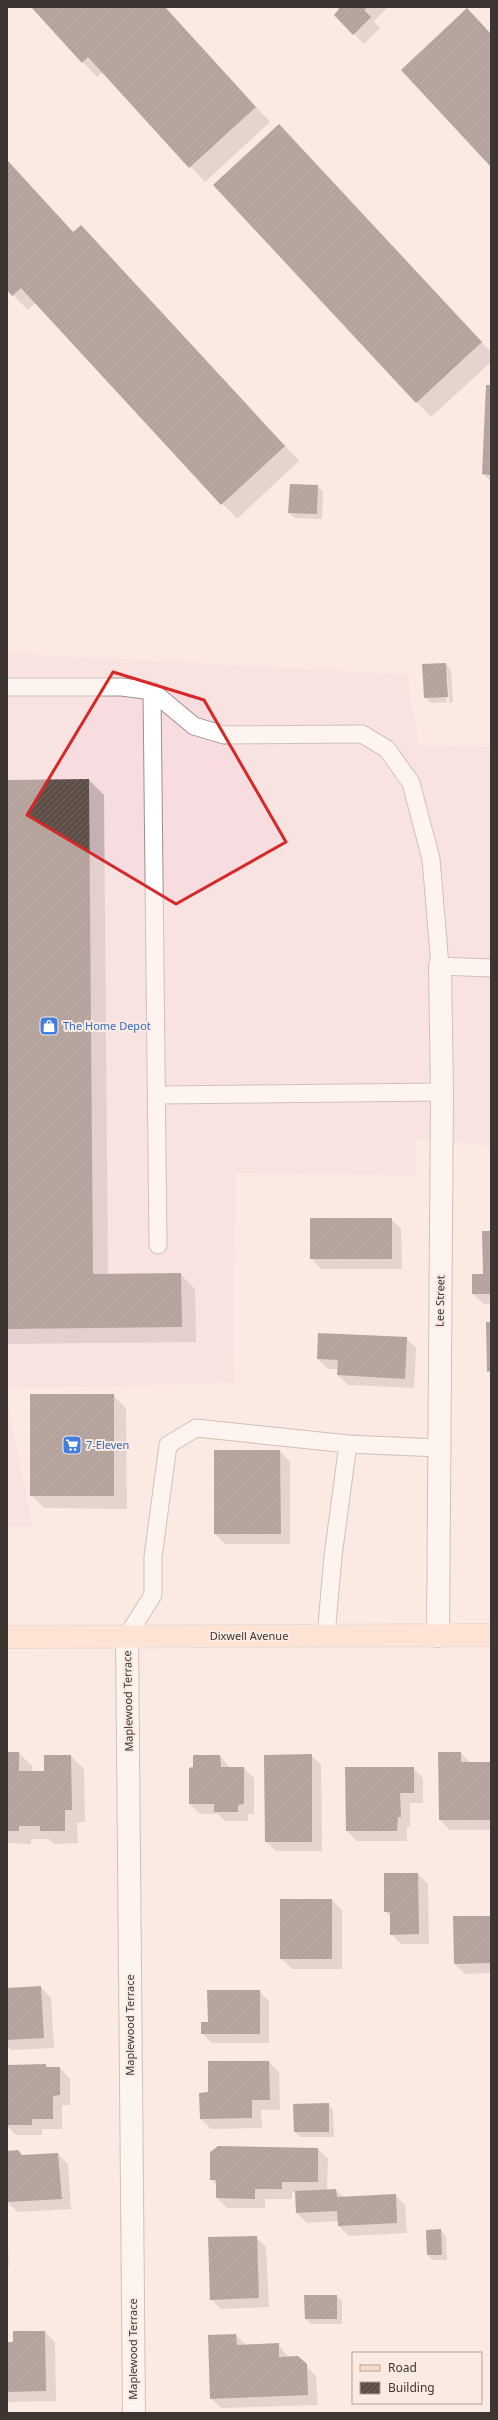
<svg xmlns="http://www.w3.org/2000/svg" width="498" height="2420" viewBox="0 0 498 2420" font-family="'Noto Sans',sans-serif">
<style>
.commercial{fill:#f7dce0}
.shadow{fill:#0003;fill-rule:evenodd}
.building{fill:url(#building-hatch)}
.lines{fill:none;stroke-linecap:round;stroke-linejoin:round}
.lane-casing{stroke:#9e8f87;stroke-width:19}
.street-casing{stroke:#9e8f87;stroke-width:24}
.primary-casing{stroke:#d0cfce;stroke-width:24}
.lane{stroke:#fff;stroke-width:17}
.street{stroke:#fff;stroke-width:22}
.primary{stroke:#fedbc4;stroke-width:22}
.marked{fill:none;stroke:#d62828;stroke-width:3;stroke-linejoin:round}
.labels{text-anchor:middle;stroke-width:4;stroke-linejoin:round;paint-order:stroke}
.shop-label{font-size:11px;fill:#366cbe;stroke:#fbeae2;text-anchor:start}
.street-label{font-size:11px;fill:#3c3532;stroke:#fbeae2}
</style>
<defs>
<pattern id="building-hatch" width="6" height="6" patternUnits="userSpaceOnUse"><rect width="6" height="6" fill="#5c4e47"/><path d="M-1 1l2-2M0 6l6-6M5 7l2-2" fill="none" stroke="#716560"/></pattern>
</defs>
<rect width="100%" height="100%" fill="#fbeae2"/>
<g class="commercial">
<polygon points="7,653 407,674 419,745 491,747 491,1146 416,1140 416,1176 236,1173 234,1383 7,1389"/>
<polygon points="7,1400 33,1527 7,1527"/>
</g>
<g class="shadow">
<polygon points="32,7 165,7 270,122 205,182 103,72 97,77"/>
<polygon points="339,7 388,7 374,21 380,28 364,44 335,15 341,9"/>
<polygon points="279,125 491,352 491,362 431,417 215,186"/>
<polygon points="7,160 74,233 81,226 96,241 299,461 237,519 36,302 28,310 7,289"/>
<polygon points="491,386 491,481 483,474"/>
<polygon points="317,486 323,491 322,519 295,518 289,513"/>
<path d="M446,664L451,670L453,702L431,703L425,697ZM445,668H447L449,702H447Z"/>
<polygon points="89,780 104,795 108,1275 180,1274 195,1289 196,1342 7,1344 7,781"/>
<polygon points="391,1219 401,1229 402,1269 321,1269 311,1258"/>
<polygon points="491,1232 491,1304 484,1304 473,1294 484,1274"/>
<polygon points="406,1338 416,1348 414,1388 348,1385 338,1375 338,1369 328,1369 318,1359"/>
<polygon points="113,1395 126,1408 127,1509 44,1508 31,1495"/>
<polygon points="280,1451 290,1462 290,1544 225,1544 215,1534"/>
<polygon points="7,1753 19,1753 32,1766 32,1772 45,1772 71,1756 84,1769 85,1822 77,1823 78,1843 54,1844 49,1839 31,1839 31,1844 7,1843"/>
<polygon points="461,1753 471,1763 491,1763 491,1830 450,1830 440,1820"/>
<polygon points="311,1755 321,1765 322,1851 276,1851 266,1841"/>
<polygon points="220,1756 230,1768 244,1768 254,1778 254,1814 248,1814 248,1821 225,1821 218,1814 200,1814 190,1804"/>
<polygon points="413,1768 423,1778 423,1803 410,1803 410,1827 407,1826 407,1841 357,1841 347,1831"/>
<polygon points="418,1874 428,1884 429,1944 401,1944 391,1934 391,1917 385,1911"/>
<polygon points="332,1900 342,1910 342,1969 292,1969 281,1958"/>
<polygon points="491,1917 491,1973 465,1974 455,1964"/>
<polygon points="41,1987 51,1998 54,2048 11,2050 7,2046 7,1989"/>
<polygon points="259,1991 269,2001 269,2043 212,2043 202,2033 209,2023"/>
<polygon points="269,2062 279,2072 280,2110 261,2110 262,2128 211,2129 201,2119 209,2093"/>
<polygon points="46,2065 49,2068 60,2068 70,2079 70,2105 62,2105 62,2129 42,2129 42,2135 16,2135 7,2126 7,2066"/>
<polygon points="328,2104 333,2110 334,2137 300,2137 295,2132"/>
<polygon points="318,2149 328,2159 327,2190 336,2190 344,2198 395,2195 405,2205 407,2233 349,2236 339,2226 339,2221 307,2223 297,2213 296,2192 292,2192 292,2199 265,2199 265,2208 227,2208 217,2198 217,2186 211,2179"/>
<polygon points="7,2152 23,2156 58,2154 68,2164 71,2209 18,2212 7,2202"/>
<polygon points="7,2223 9,2266 7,2266"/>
<polygon points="441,2230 446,2236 447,2260 433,2260 428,2255 427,2231"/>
<polygon points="256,2237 266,2247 269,2307 221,2309 211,2299"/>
<polygon points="336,2296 342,2301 342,2324 311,2324 306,2319"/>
<polygon points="45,2332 55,2342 56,2401 7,2402 7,2343 14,2343"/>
<polygon points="236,2335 246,2345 278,2344 288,2357 297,2357 316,2376 318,2405 221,2408 211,2398"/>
</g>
<g class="building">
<polygon points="31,7 165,7 256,107 189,168 88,57 82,63"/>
<polygon points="337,7 368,7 364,10 371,17 353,35 334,15 339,9"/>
<polygon points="467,8 491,34 491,167 401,70"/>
<polygon points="279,124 482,342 416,403 213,185"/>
<polygon points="7,160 73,232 81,225 285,446 221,505 21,288 12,296 7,290"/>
<polygon points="486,385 491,385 491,475 482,474"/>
<polygon points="290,484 318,485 317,514 288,513"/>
<polygon points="446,663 448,697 424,698 422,664"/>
<polygon points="89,779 93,1274 181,1273 182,1327 7,1329 7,780"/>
<rect x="310" y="1218" width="82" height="41"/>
<polygon points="482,1231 491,1231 491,1294 472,1294 472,1274 483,1274"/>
<polygon points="486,1322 491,1322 491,1371 487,1372"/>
<polygon points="318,1333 407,1337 405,1379 337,1375 338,1360 317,1359"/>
<rect x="30" y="1394" width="84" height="102"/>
<polygon points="214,1450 280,1450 281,1534 214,1534"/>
<polygon points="7,1752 19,1752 19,1771 44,1771 44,1755 71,1755 72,1810 65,1810 65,1831 40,1831 40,1826 19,1826 19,1831 7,1831"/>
<polygon points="438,1752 461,1752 461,1762 491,1762 491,1820 439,1820"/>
<polygon points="312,1754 312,1842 265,1842 264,1755"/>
<polygon points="193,1755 220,1755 221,1767 244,1767 244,1804 238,1805 238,1812 214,1812 214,1804 189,1804 189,1768 193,1767"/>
<polygon points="345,1767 414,1767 414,1793 400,1793 401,1817 398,1817 397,1831 346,1831"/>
<polygon points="384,1873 418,1873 419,1934 390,1935 390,1912 384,1912"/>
<rect x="280" y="1899" width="52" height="60"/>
<polygon points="453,1916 491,1916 491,1963 454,1964"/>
<polygon points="41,1986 44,2038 7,2040 7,1988"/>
<polygon points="207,1990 260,1990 260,2034 201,2034 201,2022 208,2022"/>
<polygon points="208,2061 269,2061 270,2100 252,2100 252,2118 200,2119 199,2093 208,2092"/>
<polygon points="46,2064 46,2067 60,2067 60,2095 53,2096 53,2119 32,2119 32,2125 7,2125 7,2065"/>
<polygon points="329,2103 329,2132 294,2132 293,2104"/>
<polygon points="218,2146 318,2148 318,2182 282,2182 282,2189 255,2189 255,2199 216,2198 216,2180 210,2180 210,2152"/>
<polygon points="18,2150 22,2155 58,2153 62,2199 7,2202 7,2151"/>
<polygon points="336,2189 337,2197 396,2194 397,2223 338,2226 337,2211 296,2213 295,2191"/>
<polygon points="441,2229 442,2255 427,2255 426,2230"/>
<polygon points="257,2236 259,2298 210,2300 208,2237"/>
<polygon points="304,2295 337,2295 337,2319 305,2319"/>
<polygon points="13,2331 45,2331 46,2391 7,2392 7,2342 13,2342"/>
<polygon points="236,2334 237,2345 279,2343 279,2357 298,2356 307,2364 308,2395 210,2399 208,2335"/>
</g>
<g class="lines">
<g class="lane-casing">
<g id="lane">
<polyline points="7,687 122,687 152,691 194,726 224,735 362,734 387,749 411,783 431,859 440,966 491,968"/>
<polyline points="152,691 158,1245"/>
<polyline points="158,1095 442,1092"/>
<polyline points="127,1636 153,1595 153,1557 168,1445 196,1428 348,1444 439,1448"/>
<polyline points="326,1636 333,1556 348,1444"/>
</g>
</g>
<g class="street-casing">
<g id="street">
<polyline points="127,1636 134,2413"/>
<polyline points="438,1636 442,1092 440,966"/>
</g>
</g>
<g class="primary-casing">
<polyline id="primary" points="7,1637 491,1635"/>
</g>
<use href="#lane" class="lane"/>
<use href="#street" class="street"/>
<use href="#primary" class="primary"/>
</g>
<path d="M0 0H498V2420H0ZM113,672L204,700L286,842L176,904L27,815Z" fill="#fbeae2" fill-opacity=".55" fill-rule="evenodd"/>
<path class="marked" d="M113,672L204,700L286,842L176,904L27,815Z"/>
<defs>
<g id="shop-square" transform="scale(1)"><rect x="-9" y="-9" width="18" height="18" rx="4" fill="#3f7fe0" stroke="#fbeae2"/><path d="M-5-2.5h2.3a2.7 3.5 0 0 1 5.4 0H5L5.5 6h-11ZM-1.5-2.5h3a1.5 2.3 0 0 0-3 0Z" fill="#fff"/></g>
<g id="supermarket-square" transform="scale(1)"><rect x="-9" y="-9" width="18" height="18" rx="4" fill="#3f7fe0" stroke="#fbeae2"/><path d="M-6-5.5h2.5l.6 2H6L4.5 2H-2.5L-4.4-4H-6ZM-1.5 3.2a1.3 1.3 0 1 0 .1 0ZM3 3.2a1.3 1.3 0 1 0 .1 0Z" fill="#fff"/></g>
</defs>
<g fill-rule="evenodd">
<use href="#shop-square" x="49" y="1026"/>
<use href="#supermarket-square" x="72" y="1445"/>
</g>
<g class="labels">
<g class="shop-label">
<text x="63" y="1030">The Home Depot</text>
<text x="86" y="1449">7-Eleven</text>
</g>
<g class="street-label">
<text transform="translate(440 1301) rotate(-89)" y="4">Lee Street</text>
<text x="249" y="1640">Dixwell Avenue</text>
<text transform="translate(128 1701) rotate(-91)" y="4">Maplewood Terrace</text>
<text transform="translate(130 2025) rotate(-90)" y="4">Maplewood Terrace</text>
<text transform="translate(133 2349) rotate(-90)" y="4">Maplewood Terrace</text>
</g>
</g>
<rect width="498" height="2420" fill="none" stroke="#3c3532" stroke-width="16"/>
<rect x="352" y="2352" width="130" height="52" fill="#fbeae2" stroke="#afa29c"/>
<rect x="360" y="2365" width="20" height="6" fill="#fedbc4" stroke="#afa29c"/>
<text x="388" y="2372" font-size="12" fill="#3c3532">Road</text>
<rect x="360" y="2382" width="20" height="12" fill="url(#building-hatch)" stroke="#afa29c"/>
<text x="388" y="2392" font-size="12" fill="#3c3532">Building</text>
</svg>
